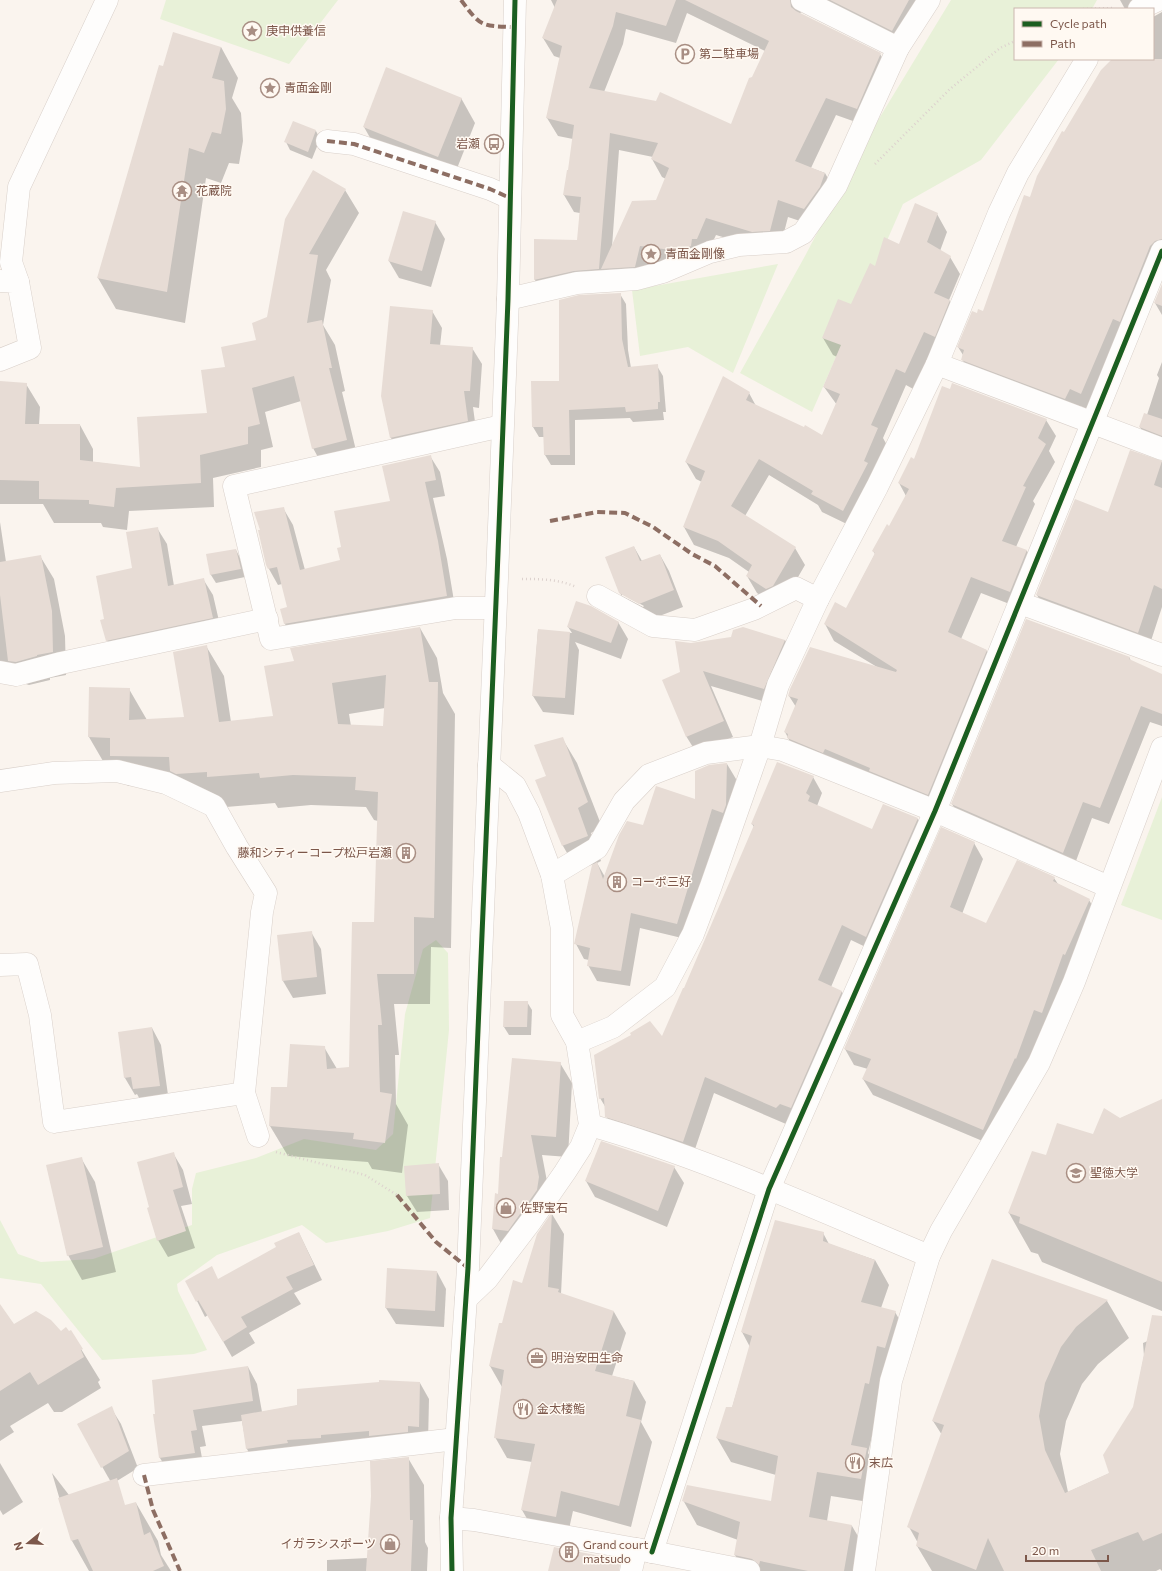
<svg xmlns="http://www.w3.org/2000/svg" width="1162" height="1571" viewBox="0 0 1162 1571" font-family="Commissioner,'Noto Sans JP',sans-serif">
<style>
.green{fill:#e8f1d8}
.shadow{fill:#0003;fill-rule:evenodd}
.building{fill:#e7dcd5;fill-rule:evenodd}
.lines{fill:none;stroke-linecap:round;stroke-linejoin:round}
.minor-casing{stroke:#d9d0ca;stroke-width:23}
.path{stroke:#ddd2ce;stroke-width:2.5;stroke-dasharray:1 3;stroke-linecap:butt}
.minor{stroke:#fefdfc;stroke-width:22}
.quiet{stroke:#8d6e63;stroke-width:4;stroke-dasharray:8 4;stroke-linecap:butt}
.cycleway-casing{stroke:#fff9f2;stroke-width:8}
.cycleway{stroke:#1b5e20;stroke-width:5}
.labels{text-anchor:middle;stroke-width:3;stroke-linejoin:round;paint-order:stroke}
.poi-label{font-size:12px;fill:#7c574a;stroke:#fff9f2;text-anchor:start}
</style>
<rect width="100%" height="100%" fill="#faf4ee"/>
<g class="green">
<polygon points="166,0 338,0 289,64 160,19"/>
<polygon points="951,0 1097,0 1092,9 1015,9 1015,59 1059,59 981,160 903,204 812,412 740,373 805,256 866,140"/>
<polygon points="778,264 733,373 688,347 640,356 632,290"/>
<polygon points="1162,797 1162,920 1121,905"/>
<polygon points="436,940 448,953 449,1030 430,1218 388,1231 326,1243 302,1225 217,1255 177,1284 178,1291 207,1350 194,1354 102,1360 41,1284 0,1278 0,1220 18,1254 41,1262 93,1259 192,1225 192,1189 196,1173 256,1158 304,1139 376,1150 393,1134 405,1014 423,949"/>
</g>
<g class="shadow">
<path d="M551,0H931L902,48L806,7L801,12L800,14L880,54L890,72L867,126L836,115L811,168L825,173L835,191L815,226L788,217L780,248L763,249L716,235L706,256L690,269L650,264L645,284L545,297L535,280V240L578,241L580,213L574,212L564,195L569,171L573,139L558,136L547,118L560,58L554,56L543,38L555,8ZM687,13L765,51L731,126L604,92L623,44L626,29L676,43ZM619,150L653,157L652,159L662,177L666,179L657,201L612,247Z"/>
<polygon points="1120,0 1162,0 1147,9 1125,9"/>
<polygon points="1162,12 1162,261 1091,411 1080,406 1075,416 972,377 962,359 963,355 958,347 978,314 984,312 1030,198 1064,133 1112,61 1111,59 1153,59 1153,17"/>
<polygon points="221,47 238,78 232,98 241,113 243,141 239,164 229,163 221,183 206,178 185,323 116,309 98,278 164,67"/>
<polygon points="461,98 475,123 452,181 378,152 364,127"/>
<polygon points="316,131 320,139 312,159 290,150 286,142"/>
<polygon points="345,190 359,213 326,270 331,280 323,325 335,345 345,391 342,392 359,463 326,472 313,448 301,401 265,412 273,447 261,450 261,467 213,478 214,507 129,511 127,530 103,527 101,523 54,523 43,504 0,504 0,382 26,384 40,407 39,425 80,425 93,449 93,462 141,468 208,414 227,368 257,341 268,317"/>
<polygon points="937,214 947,232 940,251 950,257 960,274 949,300 959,318 915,390 906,385 883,438 888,447 853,527 822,512 818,505 769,475 745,516 795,548 805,565 783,603 777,606 757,593 747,576 749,572 729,558 694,545 684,527 702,482 696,479 686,462 749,393 756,406 822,437 837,405 824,387 837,357 833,355 823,338 851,306 876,267"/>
<polygon points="435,222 445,239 431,287 399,278 389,261"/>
<polygon points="1162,287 1162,315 1155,303"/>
<polygon points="620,294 626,304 628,350 631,368 657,366 663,376 666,412 663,412 664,420 633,422 630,418 575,420 575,465 551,465 545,455 544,437 539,437 533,427 560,382"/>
<polygon points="432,311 442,328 440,346 472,348 482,364 479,408 473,407 477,437 400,454 391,438 382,396"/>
<polygon points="1162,362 1162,449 1150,444 1140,427 1147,415 1159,378 1157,375"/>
<polygon points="1046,420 1056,436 1049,451 1055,462 1033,501 1035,504 1016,547 1027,551 1036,568 1020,608 981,593 961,639 986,650 996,667 938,811 797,755 785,732 796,707 789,696 877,667 834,641 825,624 846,610 875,554 873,551 890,527 906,496 899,483 915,460"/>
<polygon points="1131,452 1162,462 1162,607 1148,650 1047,613 1037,595 1076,501 1109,514"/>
<polygon points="430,456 440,472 445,496 433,498 447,559 456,613 295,640 285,624 288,608 282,584 278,585 269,569 283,508 293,525 305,570 341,561 342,548 391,502"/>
<polygon points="0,522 6,562 40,556 54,579 65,636 66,675 50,678 50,680 29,685 0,676"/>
<polygon points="157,528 167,544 174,586 203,579 213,595 222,634 116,657 107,640 105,619"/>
<path d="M634,547L642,561L660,555L669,571L683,607L649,620L630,610L620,593ZM622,594L644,606L643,607L622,596Z"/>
<polygon points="236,550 240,558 245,577 216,583 211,575 207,555"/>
<polygon points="618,622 628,639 621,659 575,642 579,650 574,715 543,712 533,696 538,630 572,633 568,627"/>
<path d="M420,628L437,658L443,693L455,714L451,948L431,947L430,1004H394L399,1055H395L396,1104L408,1125L402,1173L372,1169L368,1162L288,1156L270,1126L288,1088L324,1047L337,1069L350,1068L375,923L378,821L374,820L366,807L311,805L278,808L275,803L226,807L180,787L128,786L118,768H107L89,737L90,688L129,689L147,720L185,718L206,646L224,676L231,722L274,717L295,661ZM385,708L384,727L351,726L349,714Z"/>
<polygon points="785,640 794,656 773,704 711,686 733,737 696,752 686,736 681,673 691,644"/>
<polygon points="1129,657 1131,661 1162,675 1162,726 1150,722 1109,824 1092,818 1073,869 962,821 952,804"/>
<polygon points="562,738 577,763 602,827 591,833 601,861 597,863 605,877 644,826 696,800 727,764 736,779 734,821 732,828 721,823 686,939 640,928 630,986 597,981 588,965 589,960 584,959 576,944 594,864 577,870 563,846 548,776"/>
<polygon points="813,777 822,793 817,806 872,830 918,819 927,835 876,952 851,940 831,987 842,992 851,1008 789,1120 786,1124 714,1093 692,1158 616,1133 606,1116 606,1108 600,1098 662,1038 685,990 754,827 752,824"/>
<polygon points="974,843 983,859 962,914 986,925 1054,878 1058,884 1089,900 1098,915 1050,1028 1043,1026 1025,1074 992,1145 873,1095 863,1079 868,1069 854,1065 845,1049"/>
<polygon points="311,932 321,949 326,994 293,998 283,981 278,936"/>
<polygon points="527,1002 532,1010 531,1035 509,1035 504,1027"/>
<polygon points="152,1028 161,1045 169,1102 143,1105 137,1094 135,1095 125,1078 119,1033"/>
<polygon points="560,1063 572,1083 568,1157 542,1155 550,1197 504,1249 493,1229 496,1194 499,1195 503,1158"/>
<polygon points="1162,1100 1162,1311 1042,1262 1038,1254 1031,1252 1009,1213 1046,1156 1094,1135 1119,1119"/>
<polygon points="173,1153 183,1170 192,1204 181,1206 195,1248 168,1257 158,1240 150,1208"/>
<polygon points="81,1158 95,1182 116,1272 82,1280 68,1255"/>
<polygon points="438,1164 448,1181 449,1210 417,1212 407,1196"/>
<polygon points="674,1167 684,1183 667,1227 595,1197 586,1181"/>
<polygon points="552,1214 564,1234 561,1294 614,1312 626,1333 612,1376 634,1381 646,1402 641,1422 652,1442 631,1527 573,1511 567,1538 534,1531 522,1510 532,1462 507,1458 495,1437 502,1387 490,1366 503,1325 523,1284 538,1235"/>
<polygon points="299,1233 322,1280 294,1293 301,1304 249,1333 255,1343 232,1357 208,1315 205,1317 197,1301 218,1280 277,1248"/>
<polygon points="823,1233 829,1244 875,1260 889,1285 881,1308 895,1312 909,1336 879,1407 868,1453 880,1473 875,1503 831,1496 827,1521 852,1526 866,1550 862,1571 744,1571 735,1555 738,1540 697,1525 683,1500 772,1502 776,1475 731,1462 717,1438 732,1408 750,1347 742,1332"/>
<polygon points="993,1260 1107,1301 1129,1338 1098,1364 1082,1384 1066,1421 1060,1454 1068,1492 1110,1473 1134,1407 1144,1356 1143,1343 1162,1335 1162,1571 1160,1569 1156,1571 932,1571 917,1546 918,1543 909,1527 942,1435 933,1421"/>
<polygon points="437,1272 446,1289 444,1327 396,1324 386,1308"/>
<polygon points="0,1306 14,1325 61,1333 70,1331 100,1380 98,1382 101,1388 62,1412 54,1412 48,1403 10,1426 14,1432 0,1441"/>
<polygon points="248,1367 257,1384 262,1412 420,1383 429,1399 428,1443 256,1466 247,1449 242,1421 202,1426 206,1446 200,1447 204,1469 170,1475 160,1458 154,1415"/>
<polygon points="111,1408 121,1424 138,1468 112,1484 78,1424"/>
<polygon points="408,1458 424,1485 425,1542 428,1548 427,1571 327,1571 327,1560 368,1558"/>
<polygon points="0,1463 23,1502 3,1515 0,1510"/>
<polygon points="52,1473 96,1530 136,1503 158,1541 161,1555 171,1571 89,1571 72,1541"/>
</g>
<g class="building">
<polygon points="557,0 676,0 666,26 616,12 613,26 589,88 656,101 660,92 731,124 749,78 752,77 769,41 685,0 790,0 791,7 796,11 881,53 857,109 826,98 795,161 825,173 820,187 804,209 778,200 770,231 752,232 706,218 697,239 692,239 691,246 679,251 640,246 635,267 601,269 632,201 656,200 669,168 651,159 658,143 610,133 599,269 574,271 534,280 534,239 577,240 581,197 563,195 567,170 568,170 574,125 546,118 562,46 542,38"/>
<polygon points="830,0 909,0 892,31"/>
<polygon points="173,32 221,47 212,78 224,81 226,109 221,134 212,132 204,153 189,148 167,292 97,278 159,65 163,66"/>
<polygon points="1112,59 1162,59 1162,239 1155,241 1150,246 1120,322 1113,319 1081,394 1070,389 1065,399 961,360 964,350 957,347 972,311 977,313 978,309 983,311 1024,195 1030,197 1037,176 1062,131 1064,132 1101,70"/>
<polygon points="386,67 462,98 438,157 363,127"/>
<polygon points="293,121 316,130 308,152 284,142"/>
<polygon points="313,170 346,189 309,254 318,255 307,323 322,320 332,368 329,368 347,440 312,449 294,376 252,388 260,424 248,427 248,444 200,455 201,483 116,488 114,507 89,504 89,500 39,499 39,481 0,480 0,381 27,383 25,424 80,424 80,460 140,467 137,417 207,413 201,370 225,367 221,347 256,340 252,323 267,317 285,219"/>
<polygon points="915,203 938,213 927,242 951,256 934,293 950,300 935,337 924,332 905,373 896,369 871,425 878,428 864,461 868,463 843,511 811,494 813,491 759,459 731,506 796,547 773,586 766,589 746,576 752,565 718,541 683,527 705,471 685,462 723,376 750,392 746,400 804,427 805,425 822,435 840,394 823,387 841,345 822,338 838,299 851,304 870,263 875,266 884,237 899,244"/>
<polygon points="403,211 436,221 422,271 388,261"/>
<polygon points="1162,284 1162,306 1154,303"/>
<polygon points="621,293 622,339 628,367 658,364 660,402 658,402 658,409 626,412 625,407 569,410 570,455 544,455 543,427 532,427 531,381 559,381 559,300 579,295"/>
<polygon points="390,306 433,310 430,344 473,347 470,391 464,391 468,421 390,438 381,396"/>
<polygon points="952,383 1047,419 1038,438 1046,444 1023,486 1026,487 1002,541 1027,550 1010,592 971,577 948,632 987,650 928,795 869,771 870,768 825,749 823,753 787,738 788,734 784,732 798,699 788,696 790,689 810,647 896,672 897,670 824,624 835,602 846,608 875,553 872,551 887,524 889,526 909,489 898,483 911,457 914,459 942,386 950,389"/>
<polygon points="1144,413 1162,419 1162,436 1139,427"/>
<polygon points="1130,450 1162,461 1154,485 1162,488 1162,589 1154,585 1138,633 1036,595 1075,499 1108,512"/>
<polygon points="431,455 436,480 425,482 438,541 447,596 284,624 280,609 287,607 277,567 268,569 266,565 258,530 260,530 254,512 284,507 300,570 340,560 337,548 341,547 334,511 390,501 382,466"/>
<polygon points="158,527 168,586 204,578 213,618 106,641 100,620 104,619 96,576 132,568 126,532"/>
<polygon points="634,546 640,561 660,554 674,590 639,604 619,593 605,557"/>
<polygon points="236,549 241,569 210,575 206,554"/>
<polygon points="41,555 52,611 53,652 37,655 37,656 16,662 8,661 0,595 0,562"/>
<polygon points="576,601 591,606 619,622 611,643 567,627"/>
<polygon points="1026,619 1130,657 1129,659 1162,674 1162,714 1141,706 1100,808 1083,802 1063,853 951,804"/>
<path d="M420,627L429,682H438L434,918L414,917V974H377L382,1025H378L380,1092L392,1094L385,1143L353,1139L354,1133L269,1126L271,1087H287L290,1044L325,1046L327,1069L349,1067L352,922H374L378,792L355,790L356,777L293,775L260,778L259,773L207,777V772L176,774L170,771L169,757L110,756V738L88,737L89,687L130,688L129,720L184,717L173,652L207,645L219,722L273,716L264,666L294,661L290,648ZM386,675L383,726L338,724L332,683Z"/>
<polygon points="743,627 785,640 764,689 703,671 724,721 686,737 662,680 680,672 675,641 691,643 731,637 733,630"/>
<polygon points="538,629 570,632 565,698 532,696"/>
<polygon points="563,737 588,802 578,808 588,836 562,846 535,780 546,776 534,745"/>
<polygon points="777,762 814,776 806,793 810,796 808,801 872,829 883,804 918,818 866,937 842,925 818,980 842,991 791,1108 780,1104 776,1108 705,1077 683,1142 605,1117 604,1098 599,1099 594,1055 631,1035 630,1033 650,1021 662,1036 683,988 684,988 754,825 751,824"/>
<polygon points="727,763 726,805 723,813 712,809 677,924 631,913 621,971 587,966 590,948 574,944 592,865 597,862 603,879 619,835 627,821 643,825 656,786 695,799 695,771 709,765"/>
<polygon points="941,827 975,842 950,907 986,923 1017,860 1055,877 1053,881 1090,899 1065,955 1063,954 1042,1013 1034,1010 1016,1059 1015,1058 983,1130 862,1079 871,1059 844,1049"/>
<polygon points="312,931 317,977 282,981 277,935"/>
<polygon points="504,1001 528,1001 527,1027 503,1027"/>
<polygon points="152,1027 160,1086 133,1089 131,1077 124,1078 118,1032"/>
<polygon points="512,1058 561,1062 556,1137 531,1135 539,1177 537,1190 508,1231 492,1229 495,1193 498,1194 500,1157 502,1157"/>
<polygon points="1162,1099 1162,1282 1019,1223 1020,1217 1008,1213 1032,1151 1046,1155 1057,1123 1093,1134 1104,1108 1120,1118"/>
<polygon points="601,1141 675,1166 658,1211 585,1181"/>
<polygon points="174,1152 183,1187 173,1190 186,1231 157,1241 147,1208 149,1207 137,1162"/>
<polygon points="82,1157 103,1247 67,1256 46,1165"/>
<polygon points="439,1163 440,1194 406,1196 404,1166"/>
<polygon points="552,1212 548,1287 559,1289 558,1292 614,1311 595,1371 634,1381 626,1416 641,1420 619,1506 561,1491 556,1517 521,1510 535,1444 494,1438 504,1370 489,1366 499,1323 502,1323 513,1280 522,1283 537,1234"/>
<polygon points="775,1220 824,1232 823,1241 875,1260 861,1302 896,1311 885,1348 877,1346 869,1384 865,1383 851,1445 867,1448 861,1479 817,1472 809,1517 852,1525 844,1571 808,1571 760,1561 759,1565 752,1559 734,1555 740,1522 682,1501 687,1485 771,1501 778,1456 716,1438 726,1407 732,1407 752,1336 741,1332"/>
<polygon points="299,1232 314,1265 286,1277 293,1289 241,1317 247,1327 223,1342 198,1300 196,1302 185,1281 212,1266 218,1279 276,1247 274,1243"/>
<polygon points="992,1259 1108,1300 1076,1327 1061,1347 1045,1383 1039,1416 1045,1450 1065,1493 1109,1473 1103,1455 1133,1407 1152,1315 1162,1316 1162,1533 1143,1541 1138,1532 1091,1550 1101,1571 1004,1571 988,1538 976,1570 916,1546 919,1533 907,1527 944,1425 932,1421"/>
<polygon points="387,1268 437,1271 435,1311 385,1308"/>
<polygon points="0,1304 14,1324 36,1311 51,1320 61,1331 66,1327 69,1331 71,1330 83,1349 81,1350 84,1357 38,1385 30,1372 0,1391"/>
<polygon points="248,1366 253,1401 193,1410 197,1430 191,1431 195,1453 159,1458 153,1414 155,1414 152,1380"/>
<polygon points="379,1380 420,1382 419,1427 408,1426 408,1432 369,1436 369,1431 321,1435 321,1438 287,1440 288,1443 246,1449 241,1415 297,1405 297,1389 379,1382"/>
<polygon points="112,1406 129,1451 101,1468 77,1424"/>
<polygon points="409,1457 410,1520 413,1520 411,1571 366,1571 371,1496 370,1461"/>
<polygon points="117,1478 125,1505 136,1502 144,1535 150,1532 164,1566 153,1571 93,1571 78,1539 71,1541 58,1498"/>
<polygon points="554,1547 621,1560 619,1571 548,1571"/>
</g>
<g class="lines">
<g class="minor-casing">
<g id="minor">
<polyline points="802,0 898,48"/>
<polyline points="1139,9 1158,0"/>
<polyline points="327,141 354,144 490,189 510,198"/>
<polyline points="0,281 18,282 30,348 0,360"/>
<polyline points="18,282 11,262 19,187 107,0"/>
<polyline points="508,299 577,283 637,279 663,272 710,252 739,245 786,242 803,233 836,186 898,48 929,0"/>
<polyline points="937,364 1162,449"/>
<polyline points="598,596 653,626 695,630 754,609 796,588 818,599"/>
<polyline points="1020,603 1162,655"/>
<polyline points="495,608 456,608 271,639 234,486 502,426"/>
<polyline points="0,672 16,675 61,663 267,619"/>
<polyline points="0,781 54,773 117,771 166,783 214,806 237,847 266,893 262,912 244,1093 258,1136"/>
<polyline points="552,875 597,848 624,801 649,775 706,753 760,746 783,750 935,811 1109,887"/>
<polyline points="0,965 27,964 40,1015 54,1122 244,1093"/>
<polyline points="577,1042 613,1027 665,987 693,934 711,886 760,746 778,685 818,599 877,487 937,364 999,213 1018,173 1087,59"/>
<path d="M590,1125C706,1158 818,1210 929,1256"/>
<polyline points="466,1299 487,1279 531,1221 565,1172 581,1147 590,1125 577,1042 562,1015 562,929 552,875 529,813 515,786 489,765"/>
<polyline points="144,1475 456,1439"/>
<polyline points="451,1518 474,1520 636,1549 631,1571"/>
<polyline points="637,1549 749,1571"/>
<polyline points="652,1552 769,1189 935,811 1162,251"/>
<polyline points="452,1571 451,1518 468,1268 497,578 508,299 515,0"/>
<polyline points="864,1571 891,1381 929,1256 941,1231 1039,1063 1074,982 1162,748"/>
</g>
</g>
<g class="path">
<polyline points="1083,9 1114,8"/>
<polyline points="875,164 950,89 1000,48 1015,41"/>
<path d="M522,579C540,579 559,579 576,587"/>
<polyline points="276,1152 365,1175 397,1195"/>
</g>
<use href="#minor" class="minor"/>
<g class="quiet">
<path d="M461,0C481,27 481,26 514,27"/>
<polyline points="327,141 354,144 490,189 510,198"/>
<polyline points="550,521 597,512 625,513 653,527 692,554 715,566 761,606"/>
<polyline points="397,1195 436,1242 468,1268"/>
<polyline points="144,1475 153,1510 180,1571"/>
</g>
<g class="cycleway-casing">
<g id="cycleway">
<polyline points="652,1552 769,1189 935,811 1162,251"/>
<polyline points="452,1571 451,1518 468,1268 497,578 508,299 515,0"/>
</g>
</g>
<use href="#cycleway" class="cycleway"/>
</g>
<defs>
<g id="sight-ring" transform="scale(1)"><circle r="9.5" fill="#fff9f2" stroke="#a88e83" stroke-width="1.5"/><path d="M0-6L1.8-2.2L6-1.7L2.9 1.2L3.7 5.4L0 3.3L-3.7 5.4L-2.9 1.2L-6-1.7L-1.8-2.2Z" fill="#a88e83"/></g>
<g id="parking-ring" transform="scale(1)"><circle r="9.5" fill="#fff9f2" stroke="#a88e83" stroke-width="1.5"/><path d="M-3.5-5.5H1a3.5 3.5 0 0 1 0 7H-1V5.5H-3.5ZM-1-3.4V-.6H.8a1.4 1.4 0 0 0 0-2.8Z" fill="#a88e83"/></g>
<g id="bus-ring" transform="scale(1)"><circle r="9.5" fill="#fff9f2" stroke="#a88e83" stroke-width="1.5"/><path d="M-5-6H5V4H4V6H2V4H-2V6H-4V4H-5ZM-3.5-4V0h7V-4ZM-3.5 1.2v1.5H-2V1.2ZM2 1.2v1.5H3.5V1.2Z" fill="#a88e83"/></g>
<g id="temple-ring" transform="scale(1)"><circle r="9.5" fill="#fff9f2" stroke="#a88e83" stroke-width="1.5"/><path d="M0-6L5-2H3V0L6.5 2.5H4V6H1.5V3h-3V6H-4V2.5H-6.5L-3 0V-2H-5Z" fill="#a88e83"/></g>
<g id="building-ring" transform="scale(1)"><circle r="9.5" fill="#fff9f2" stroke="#a88e83" stroke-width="1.5"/><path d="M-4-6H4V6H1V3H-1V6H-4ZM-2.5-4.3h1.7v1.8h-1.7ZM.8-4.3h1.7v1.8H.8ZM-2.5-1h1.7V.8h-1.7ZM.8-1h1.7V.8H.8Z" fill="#a88e83"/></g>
<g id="university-ring" transform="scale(1)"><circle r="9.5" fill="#fff9f2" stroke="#a88e83" stroke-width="1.5"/><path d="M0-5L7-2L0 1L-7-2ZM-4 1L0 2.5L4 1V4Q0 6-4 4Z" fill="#a88e83"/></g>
<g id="shop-ring" transform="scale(1)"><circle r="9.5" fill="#fff9f2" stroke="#a88e83" stroke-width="1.5"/><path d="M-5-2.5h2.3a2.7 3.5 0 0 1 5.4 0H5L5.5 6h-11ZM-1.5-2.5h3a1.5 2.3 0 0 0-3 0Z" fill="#a88e83"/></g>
<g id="office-ring" transform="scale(1)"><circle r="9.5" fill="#fff9f2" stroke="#a88e83" stroke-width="1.5"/><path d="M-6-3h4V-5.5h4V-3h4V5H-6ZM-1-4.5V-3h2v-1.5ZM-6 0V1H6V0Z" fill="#a88e83"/></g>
<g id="restaurant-ring" transform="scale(1)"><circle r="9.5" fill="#fff9f2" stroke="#a88e83" stroke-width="1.5"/><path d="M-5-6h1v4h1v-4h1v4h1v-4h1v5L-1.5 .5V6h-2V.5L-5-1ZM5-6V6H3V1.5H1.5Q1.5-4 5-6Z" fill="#a88e83"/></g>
</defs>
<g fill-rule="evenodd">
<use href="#sight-ring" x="252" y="31"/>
<use href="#parking-ring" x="685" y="54"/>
<use href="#sight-ring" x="270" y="88"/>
<use href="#bus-ring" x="494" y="144"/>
<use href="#temple-ring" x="182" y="191"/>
<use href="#sight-ring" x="651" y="254"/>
<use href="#building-ring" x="406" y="853"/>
<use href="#building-ring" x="617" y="882"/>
<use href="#university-ring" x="1076" y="1173"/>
<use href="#shop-ring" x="506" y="1208"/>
<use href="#office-ring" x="537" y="1358"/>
<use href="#restaurant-ring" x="523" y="1409"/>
<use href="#restaurant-ring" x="855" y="1463"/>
<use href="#shop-ring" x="390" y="1544"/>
<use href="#building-ring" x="569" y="1552"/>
</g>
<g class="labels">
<g class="poi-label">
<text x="266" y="35">庚申供養信</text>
<text x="699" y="58">第二駐車場</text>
<text x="284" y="92">青面金剛</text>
<text x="480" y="148" text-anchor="end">岩瀬</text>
<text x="196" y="195">花蔵院</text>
<text x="665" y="258">青面金剛像</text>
<text x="392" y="857" text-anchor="end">藤和シティーコープ松戸岩瀬</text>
<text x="631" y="886">コーポ三好</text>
<text x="1090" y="1177">聖徳大学</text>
<text x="520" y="1212">佐野宝石</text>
<text x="551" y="1362">明治安田生命</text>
<text x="537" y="1413">金太楼鮨</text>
<text x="869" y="1467">末広</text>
<text x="376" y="1548" text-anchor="end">イガラシスポーツ</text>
<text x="583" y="1549">Grand court<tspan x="583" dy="14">matsudo</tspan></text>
</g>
</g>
<rect x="1014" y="8" width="140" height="52" fill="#fff9f2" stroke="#cbb8af"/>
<rect x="1022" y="21" width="20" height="6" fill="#1b5e20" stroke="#cbb8af"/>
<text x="1050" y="28" font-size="12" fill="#7c574a">Cycle path</text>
<rect x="1022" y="41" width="20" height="6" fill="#8d6e63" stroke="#cbb8af"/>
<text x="1050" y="48" font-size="12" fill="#7c574a">Path</text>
<g transform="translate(28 1543) rotate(252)" stroke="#fff9f2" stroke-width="3" paint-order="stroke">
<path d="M0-3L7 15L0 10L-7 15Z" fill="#7c574a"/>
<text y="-6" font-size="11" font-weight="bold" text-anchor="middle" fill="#7c574a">N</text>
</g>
<path d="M1026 1555v6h82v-6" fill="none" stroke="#7c574a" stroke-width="2"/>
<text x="1032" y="1555" font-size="12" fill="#7c574a" stroke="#fff9f2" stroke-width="3" paint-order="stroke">20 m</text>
</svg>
